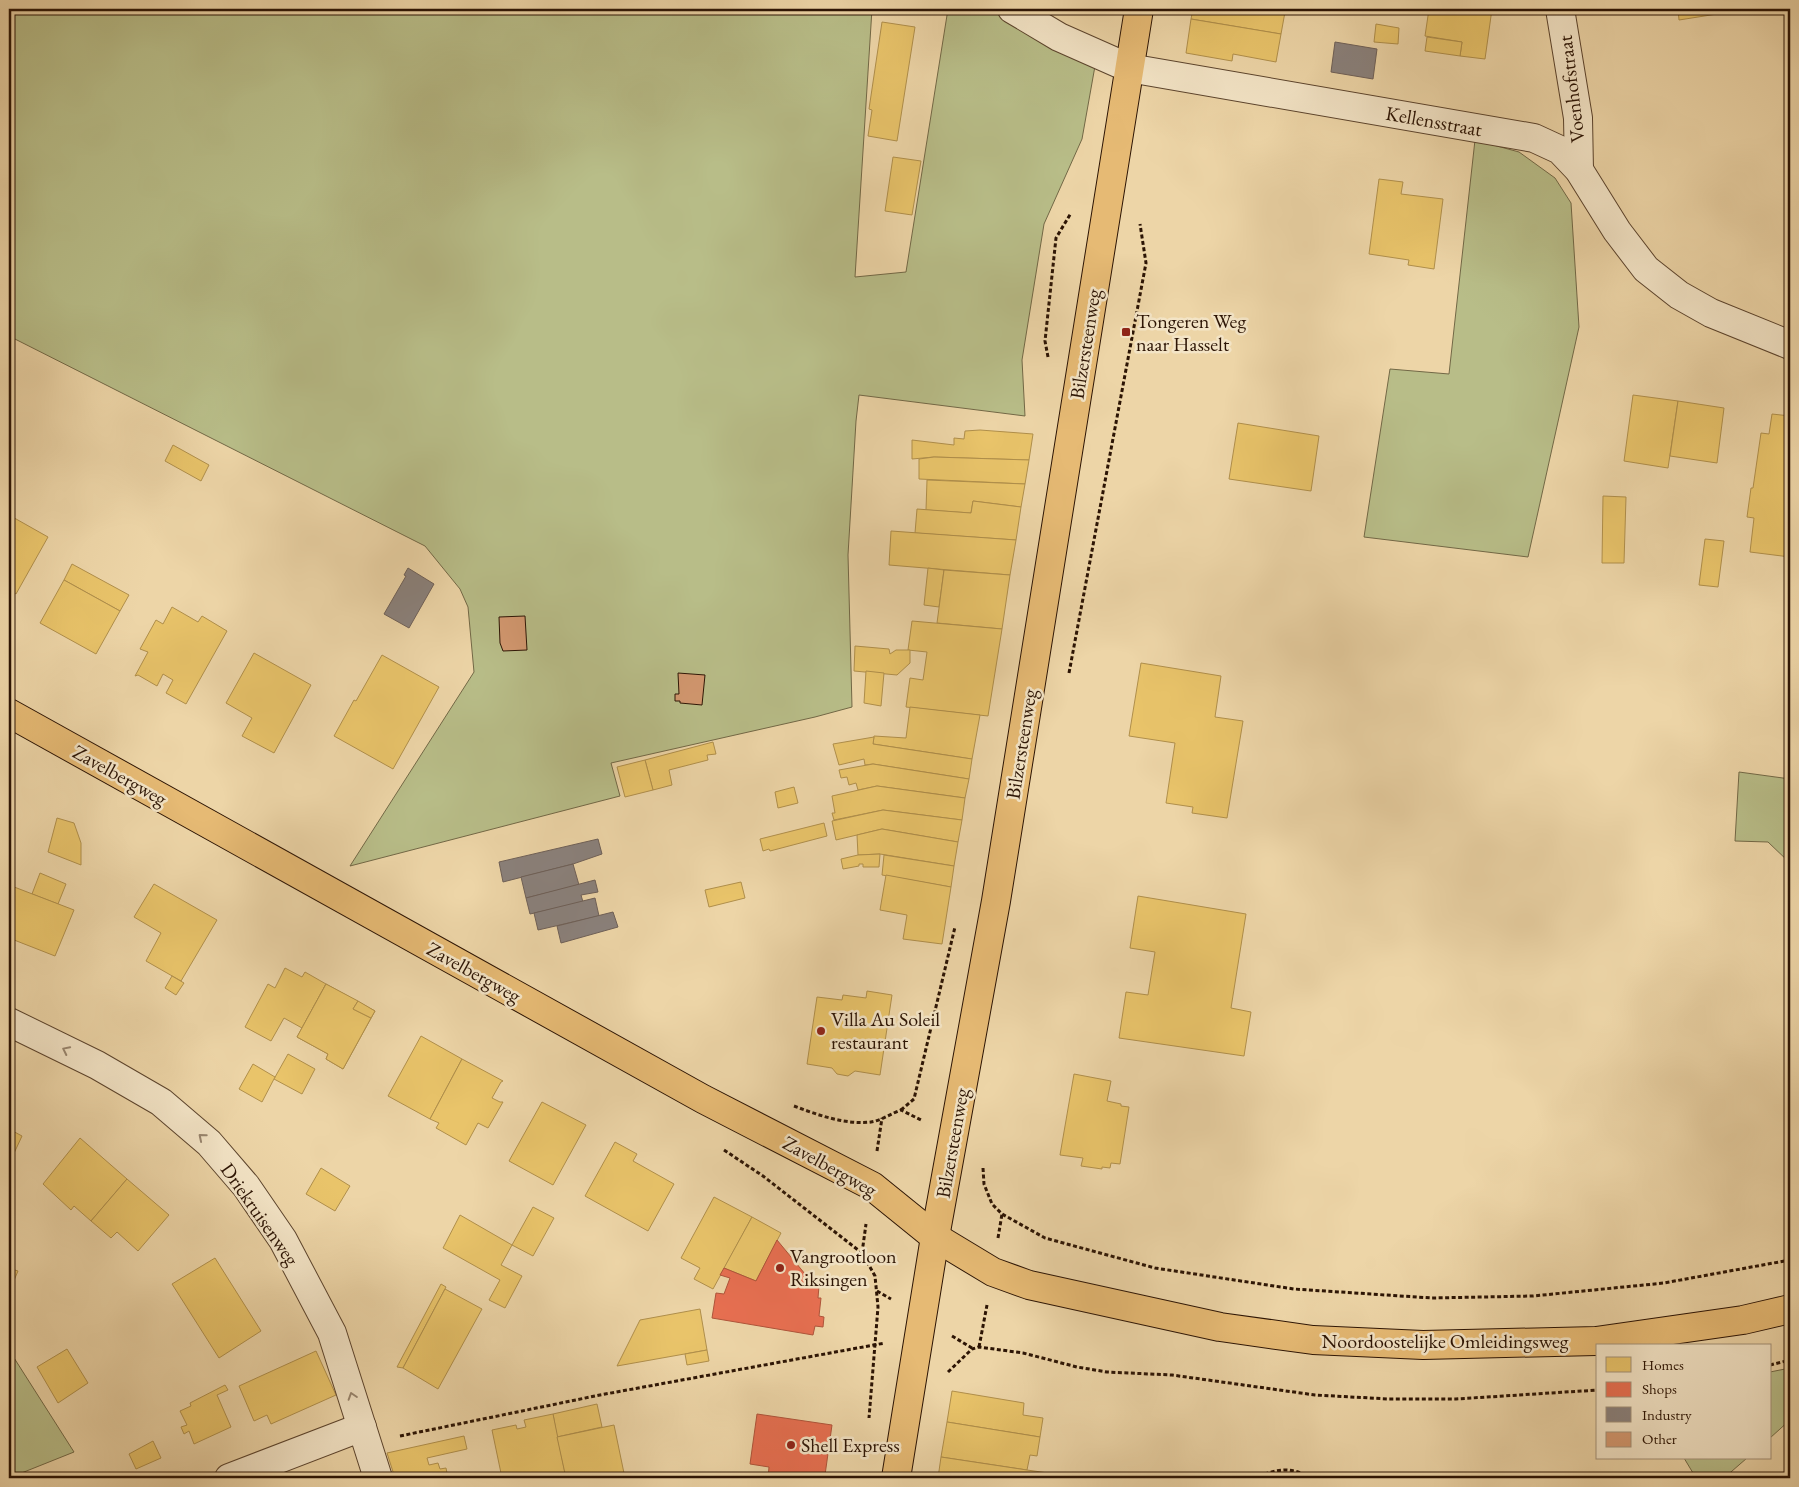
<svg xmlns="http://www.w3.org/2000/svg" width="1799" height="1487" viewBox="0 0 1799 1487" font-family="'EB Garamond',serif">
<style>
.green{fill:#b8bd88;stroke:#726846}
.homes{fill:#e9c46a;stroke:#b08f4b}
.shops{fill:#e76f51;stroke:#af543a}
.industry{fill:#8a817c;stroke:#6e6058}
.building{fill:#d39870;stroke:#2c1404}
.lines{fill:none;stroke-linecap:round;stroke-linejoin:round}
.minor-casing{stroke:#5c442d;stroke-width:30}
.major-casing{stroke:#2c1404;stroke-width:30}
.path{stroke:#2c1404;stroke-width:3;stroke-dasharray:4 2.5;stroke-linecap:butt}
.minor{stroke:#f3e4c6;stroke-width:28}
.major{stroke:#e6ba74;stroke-width:28}
.oneway{stroke:#99866f}
.poi-dot{fill:#8f2418;stroke:#f3e4c6;stroke-width:2}
.labels{text-anchor:middle;stroke-width:5;stroke-linejoin:round;paint-order:stroke}
.street-label{font-size:20px;fill:#2c1404;stroke:#f3e4c6}
.poi-label{font-size:20px;fill:#2c1404;stroke:#f3e4c6;text-anchor:start}
</style>
<rect width="100%" height="100%" fill="#edd5a7"/>
<filter id="stains"><feTurbulence type="fractalNoise" baseFrequency=".004" numOctaves="4"/><feColorMatrix values="0 0 0 0 .2 0 0 0 0 .09 0 0 0 0 .02 0 0 0 .5 -.17"/></filter>
<radialGradient id="worn" r=".72"><stop offset=".6" stop-color="#630" stop-opacity="0"/><stop offset="1" stop-color="#630" stop-opacity=".3"/></radialGradient>
<g class="green">
<polygon points="9,9 872,9 855,277 906,272 948,9 991,9 1095,66 1082,139 1044,224 1022,360 1025,416 859,395 856,421 848,555 852,707 815,717 611,763 620,796 350,866 474,672 468,607 460,589 425,546 9,336"/>
<polygon points="1475,140 1519,152 1555,178 1571,203 1579,327 1528,557 1364,537 1390,369 1449,374"/>
<polygon points="1739,772 1790,779 1790,863 1768,842 1735,841"/>
<polygon points="9,1350 74,1452 9,1478"/>
<polygon points="1790,1368 1790,1420 1770,1438 1770,1372"/>
<polygon points="1684,1458 1747,1458 1724,1478 1696,1478"/>
</g>
<g class="homes">
<polygon points="1193,9 1267,9 1285,12 1281,34 1191,19"/>
<polygon points="1429,9 1492,9 1485,59 1460,56 1462,42 1425,36"/>
<polygon points="1678,9 1735,9 1736,11 1679,20"/>
<polygon points="1191,19 1281,34 1276,62 1233,54 1232,61 1186,53"/>
<polygon points="882,22 915,27 897,141 868,136 872,110 869,109"/>
<polygon points="1376,24 1399,28 1398,44 1374,42"/>
<polygon points="1427,37 1462,42 1460,56 1425,51"/>
<polygon points="893,157 921,161 912,215 885,211"/>
<polygon points="1379,179 1403,182 1401,194 1443,199 1434,269 1408,265 1409,260 1369,254"/>
<polygon points="1633,395 1678,401 1668,468 1624,461"/>
<polygon points="1678,401 1724,408 1717,463 1670,456"/>
<polygon points="1772,414 1790,416 1790,557 1750,552 1754,518 1747,517 1751,488 1753,488 1761,433 1769,434"/>
<polygon points="1238,423 1319,436 1311,491 1229,479"/>
<polygon points="980,430 1033,434 1029,460 934,457 912,459 912,440 954,445 954,438 964,439 965,431"/>
<polygon points="173,445 209,465 201,481 165,461"/>
<polygon points="934,457 1029,460 1025,484 919,479 919,459"/>
<polygon points="927,480 1025,484 1021,507 973,501 971,513 926,510"/>
<polygon points="1603,496 1626,497 1624,563 1602,563"/>
<polygon points="973,501 1021,507 1016,540 915,533 917,509 971,513"/>
<polygon points="9,515 48,537 16,594 9,590"/>
<polygon points="891,531 1016,540 1010,575 889,565"/>
<polygon points="1705,539 1724,541 1718,587 1699,585"/>
<polygon points="72,564 129,595 120,611 64,580"/>
<polygon points="928,568 944,570 939,607 924,605"/>
<polygon points="944,570 1010,575 1002,629 937,623"/>
<polygon points="64,580 120,611 96,654 40,623"/>
<polygon points="172,607 198,622 202,616 227,631 186,704 166,693 173,680 163,674 157,686 138,675 135,676 148,652 140,649 156,620 163,624"/>
<polygon points="912,621 1002,629 988,716 906,707 910,678 923,680 927,652 908,650"/>
<polygon points="855,646 889,649 890,654 896,650 910,650 910,663 897,675 854,671"/>
<polygon points="254,653 311,685 274,753 242,736 252,718 226,703"/>
<polygon points="382,655 439,687 393,769 334,736 354,700 356,701"/>
<polygon points="1141,663 1221,676 1215,717 1243,721 1227,818 1192,813 1193,807 1166,803 1175,743 1129,736"/>
<polygon points="866,671 884,673 881,706 864,703"/>
<polygon points="910,707 980,715 972,759 873,744 874,736 906,738"/>
<polygon points="874,737 873,744 972,759 969,779 873,764 865,765 864,759 839,765 833,744"/>
<polygon points="713,742 716,754 707,755 708,760 669,770 672,785 653,790 645,760"/>
<polygon points="645,760 653,790 625,797 617,767"/>
<polygon points="873,764 969,779 965,798 877,786 858,790 856,783 849,785 847,777 841,778 839,770"/>
<polygon points="877,786 965,798 962,820 883,810 834,820 832,813 835,813 832,796"/>
<polygon points="794,787 798,803 778,808 775,792"/>
<polygon points="883,810 962,820 958,842 882,829 836,840 832,821"/>
<polygon points="57,818 74,823 81,843 81,865 48,852"/>
<polygon points="824,823 827,836 770,851 769,849 763,851 760,839"/>
<polygon points="882,829 958,842 954,866 880,854 858,855 857,835"/>
<polygon points="880,854 879,867 863,867 863,864 859,864 859,866 843,869 841,859 858,855"/>
<polygon points="884,855 954,866 951,887 882,875"/>
<polygon points="40,873 66,884 58,904 32,894"/>
<polygon points="886,875 951,887 942,944 903,939 907,915 880,910"/>
<polygon points="741,882 745,898 709,907 705,890"/>
<polygon points="154,884 217,920 181,981 146,961 161,933 134,917"/>
<polygon points="9,885 74,910 55,956 9,938"/>
<polygon points="1138,896 1246,914 1231,1008 1251,1012 1244,1056 1119,1038 1126,992 1148,995 1155,952 1130,948"/>
<polygon points="285,968 302,977 305,972 326,984 302,1028 284,1018 271,1041 245,1027 268,984 275,988"/>
<polygon points="172,976 184,983 176,995 165,988"/>
<polygon points="326,984 375,1011 343,1069 326,1059 328,1054 297,1037"/>
<polygon points="326,984 358,1001 353,1009 371,1018 343,1069 326,1059 328,1054 297,1037"/>
<polygon points="867,991 892,995 880,1075 855,1071 848,1076 837,1074 832,1068 807,1064 817,997 842,1000 843,995 866,998"/>
<polygon points="358,1001 375,1011 371,1018 353,1009"/>
<polygon points="421,1036 462,1059 430,1119 388,1096"/>
<polygon points="288,1054 315,1069 302,1094 274,1079"/>
<polygon points="462,1059 503,1081 501,1082 492,1098 500,1102 503,1102 488,1128 478,1123 466,1145 436,1128 439,1123 430,1119"/>
<polygon points="253,1064 275,1077 262,1102 239,1089"/>
<polygon points="1074,1074 1111,1081 1107,1101 1121,1104 1121,1106 1129,1107 1120,1164 1111,1163 1110,1168 1102,1167 1102,1169 1081,1166 1083,1158 1060,1155"/>
<polygon points="542,1102 586,1125 553,1185 509,1161"/>
<polygon points="9,1129 22,1136 9,1164"/>
<polygon points="80,1138 127,1179 91,1221 74,1206 71,1210 43,1184"/>
<polygon points="615,1142 637,1154 633,1161 674,1184 648,1231 585,1196"/>
<polygon points="321,1168 350,1186 335,1211 306,1194"/>
<polygon points="127,1179 169,1215 138,1251 117,1232 111,1238 91,1221"/>
<polygon points="714,1197 752,1217 713,1289 694,1279 700,1268 681,1258"/>
<polygon points="533,1207 554,1218 533,1256 512,1245"/>
<polygon points="460,1215 512,1245 501,1265 522,1276 505,1308 489,1300 500,1280 443,1248"/>
<polygon points="752,1217 781,1233 756,1281 724,1268"/>
<polygon points="215,1258 261,1331 219,1358 172,1284"/>
<polygon points="9,1268 18,1271 9,1292"/>
<polygon points="441,1284 446,1287 403,1368 397,1367"/>
<polygon points="445,1289 482,1309 438,1389 403,1368"/>
<polygon points="700,1309 707,1350 617,1366 640,1320"/>
<polygon points="67,1349 88,1383 58,1403 37,1367"/>
<polygon points="707,1350 709,1361 687,1365 685,1354"/>
<polygon points="316,1351 336,1395 271,1424 267,1415 254,1421 239,1386"/>
<polygon points="225,1385 228,1390 217,1395 231,1427 194,1444 189,1431 184,1434 181,1427 187,1425 180,1411 191,1406 190,1403"/>
<polygon points="952,1391 1024,1403 1023,1415 1043,1418 1040,1437 947,1422"/>
<polygon points="597,1404 602,1427 557,1437 553,1414"/>
<polygon points="553,1414 566,1478 502,1478 492,1430 516,1425 517,1429 526,1427 524,1420"/>
<polygon points="947,1422 1040,1437 1037,1456 1030,1455 1027,1470 941,1457"/>
<polygon points="614,1425 625,1478 566,1478 557,1437"/>
<polygon points="464,1436 467,1449 427,1458 429,1465 438,1463 440,1469 446,1468 448,1478 395,1478 387,1453"/>
<polygon points="153,1441 161,1458 136,1469 129,1454"/>
<polygon points="941,1457 1027,1470 1048,1473 1047,1478 938,1478"/>
</g>
<g class="shops">
<polygon points="777,1240 815,1286 819,1286 818,1298 821,1298 819,1316 824,1317 823,1327 815,1326 813,1335 712,1318 716,1293 724,1294 730,1278 720,1275 724,1268 756,1281"/>
<polygon points="757,1414 832,1425 825,1475 806,1473 805,1478 768,1478 769,1467 750,1464"/>
</g>
<g class="industry">
<polygon points="1335,42 1377,49 1373,79 1331,72"/>
<polygon points="408,568 434,584 409,628 384,614 406,576 404,575"/>
<polygon points="598,839 602,854 573,864 503,882 499,862"/>
<polygon points="573,864 579,885 526,898 521,877"/>
<polygon points="595,880 598,892 581,895 583,902 530,914 526,898"/>
<polygon points="595,898 599,916 538,930 534,913"/>
<polygon points="613,912 618,927 561,943 557,926"/>
</g>
<g class="building">
<polygon points="525,616 527,650 503,651 500,643 499,617"/>
<polygon points="678,673 705,675 702,705 680,703 680,701 675,701 675,694 679,694"/>
</g>
<g class="lines">
<g class="minor-casing">
<g id="minor">
<polyline points="1012,9 1059,37 1129,68 1534,138 1560,150 1579,170 1617,231 1646,269 1679,295 1711,313 1790,345"/>
<polyline points="1560,9 1578,118 1579,170"/>
<polyline points="9,1022 97,1065 161,1102 209,1143 246,1186 283,1240 332,1333 378,1478"/>
<polyline points="229,1478 362,1427"/>
</g>
</g>
<g class="major-casing">
<g id="major">
<polyline points="9,713 703,1099 872,1186 935,1237 993,1272 1029,1285 1220,1327 1313,1340 1423,1345 1596,1341 1743,1320 1790,1309"/>
<polyline points="896,1478 935,1237 996,901 1139,9"/>
</g>
</g>
<g class="path">
<polyline points="1048,357 1045,341 1056,238 1071,213"/>
<polyline points="1069,673 1146,263 1140,224"/>
<path d="M794,1106C818,1115 845,1125 871,1122C880,1121 892,1113 901,1110L923,1121"/>
<polyline points="901,1110 914,1099 955,927"/>
<polyline points="724,1150 763,1176 862,1253 875,1276 878,1307 869,1418"/>
<polyline points="877,1151 882,1118"/>
<polyline points="983,1168 984,1184 992,1204 1002,1214 1045,1238 1155,1268 1294,1289 1432,1298 1533,1296 1664,1283 1790,1260"/>
<polyline points="998,1238 1002,1214"/>
<polyline points="862,1253 866,1224"/>
<polyline points="877,1291 891,1299"/>
<polyline points="952,1336 972,1348"/>
<polyline points="979,1347 987,1305"/>
<polyline points="1770,1365 1790,1360"/>
<polyline points="948,1372 972,1349 979,1347 1023,1353 1077,1367 1107,1372 1172,1375 1315,1395 1389,1399 1456,1399 1598,1390"/>
<polyline points="400,1436 600,1395 885,1343"/>
<path d="M1252,1478C1278,1470 1287,1465 1312,1478"/>
</g>
<use href="#minor" class="minor"/>
<use href="#major" class="major"/>
</g>
<defs><path id="oneway-chevron" d="M-2-3.5L2.5 0L-2 3.5" fill="none" stroke-width="1.6" stroke-linecap="round" stroke-linejoin="round" transform="scale(1.25)"/></defs>
<g class="oneway">
<use href="#oneway-chevron" transform="translate(66 1050) rotate(-154)"/>
<use href="#oneway-chevron" transform="translate(202 1137) rotate(-140)"/>
<use href="#oneway-chevron" transform="translate(352 1396) rotate(-108)"/>
</g>
<g class="poi-dot">
<rect x="1121" y="327" width="10" height="10" rx="2.5"/>
<circle cx="821" cy="1031" r="5"/>
<circle cx="780" cy="1268" r="5"/>
<circle cx="791" cy="1445" r="5"/>
</g>
<g class="labels">
<g class="street-label">
<text transform="translate(1571 89) rotate(-97)" y="7">Voenhofstraat</text>
<text transform="translate(1434 121) rotate(10)" y="7">Kellensstraat</text>
<text transform="translate(1085 344) rotate(-81)" y="7">Bilzersteenweg</text>
<text transform="translate(1021 744) rotate(-81)" y="7">Bilzersteenweg</text>
<text transform="translate(120 775) rotate(29)" y="7">Zavelbergweg</text>
<text transform="translate(474 972) rotate(29)" y="7">Zavelbergweg</text>
<text transform="translate(952 1143) rotate(-80)" y="7">Bilzersteenweg</text>
<text transform="translate(830 1166) rotate(29)" y="7">Zavelbergweg</text>
<text transform="translate(260 1214) rotate(55)" y="7">Driekruisenweg</text>
<text x="1445" y="1348">Noordoostelijke Omleidingsweg</text>
</g>
<g class="poi-label">
<text x="1136" y="328">Tongeren Weg<tspan x="1136" dy="23">naar Hasselt</tspan></text>
<text x="831" y="1026">Villa Au Soleil<tspan x="831" dy="23">restaurant</tspan></text>
<text x="790" y="1263">Vangrootloon<tspan x="790" dy="23">Riksingen</tspan></text>
<text x="801" y="1452">Shell Express</text>
</g>
</g>
<rect width="1799" height="1487" fill="none" stroke="#edd5a7" stroke-width="30"/>
<rect x="10" y="10" width="1779" height="1467" fill="none" stroke="#2c1404" stroke-width="2.5"/>
<rect x="15" y="15" width="1769" height="1457" fill="none" stroke="#2c1404"/>
<rect x="1596" y="1344" width="175" height="115" fill="#f3e4c6" stroke="#a39178"/>
<rect x="1606" y="1357" width="25" height="15" fill="#e9c46a" stroke="#a39178"/>
<text x="1642" y="1370" font-size="15" fill="#2c1404">Homes</text>
<rect x="1606" y="1382" width="25" height="15" fill="#e76f51" stroke="#a39178"/>
<text x="1642" y="1394" font-size="15" fill="#2c1404">Shops</text>
<rect x="1606" y="1407" width="25" height="15" fill="#8a817c" stroke="#a39178"/>
<text x="1642" y="1420" font-size="15" fill="#2c1404">Industry</text>
<rect x="1606" y="1432" width="25" height="15" fill="#d39870" stroke="#a39178"/>
<text x="1642" y="1444" font-size="15" fill="#2c1404">Other</text>
<rect width="100%" height="100%" filter="url(#stains)"/>
<rect width="100%" height="100%" fill="url(#worn)"/>
</svg>
